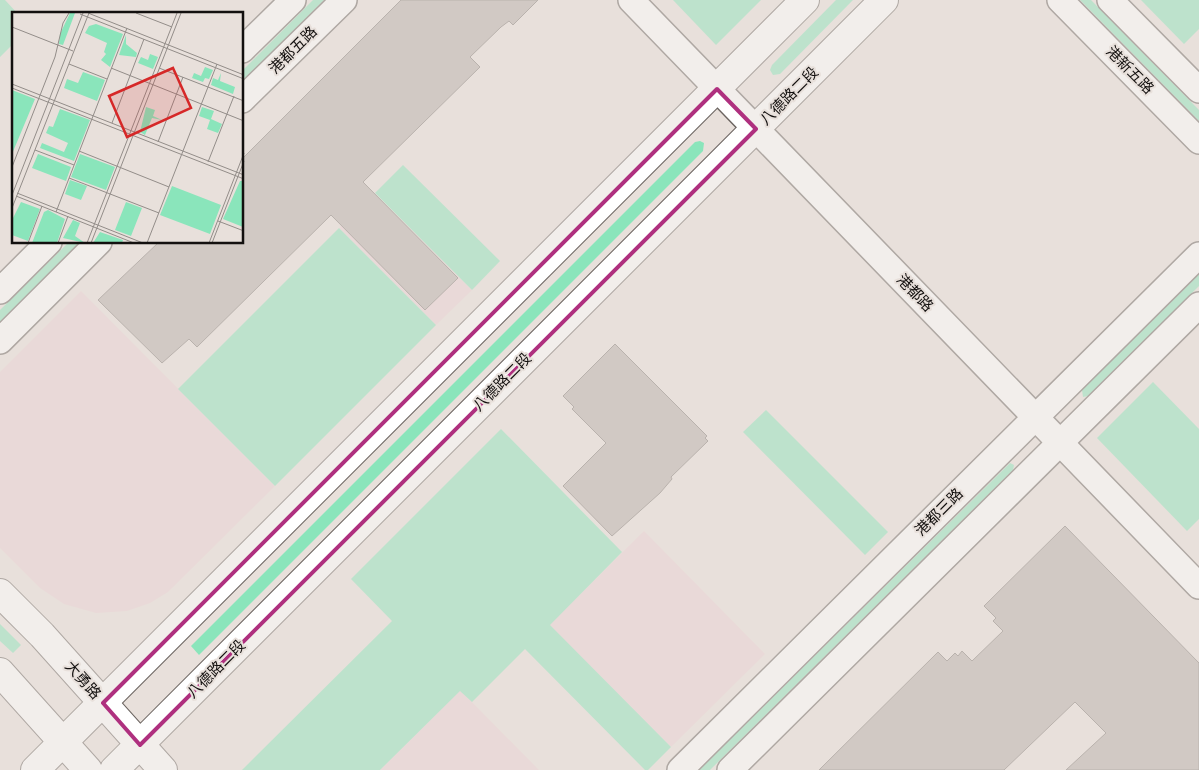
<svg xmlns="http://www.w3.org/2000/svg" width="1199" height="770" viewBox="0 0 1199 770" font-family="Poppins,'Noto Sans TC',sans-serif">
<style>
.commercial{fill:#ebd1d5}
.green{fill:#8ae5bb}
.building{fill:#b6aea9;stroke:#827a76}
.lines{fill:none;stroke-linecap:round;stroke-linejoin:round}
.minor-casing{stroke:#6b6460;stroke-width:28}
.tertiary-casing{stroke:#6b6460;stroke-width:30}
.minor{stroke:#fff;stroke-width:25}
.tertiary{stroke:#fff;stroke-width:28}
.marked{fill:none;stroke:#af307f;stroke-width:4;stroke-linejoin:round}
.labels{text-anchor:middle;stroke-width:4;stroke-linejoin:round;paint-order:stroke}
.street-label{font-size:15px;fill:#13100f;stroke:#e8e0db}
.inset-road{fill:none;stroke:#938d89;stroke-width:1}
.view{fill:#d62828;fill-opacity:0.15;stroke:#d62828;stroke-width:2.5}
.inset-edge{fill:none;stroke:#13100f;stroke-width:2.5}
</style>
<rect width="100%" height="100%" fill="#e8e0db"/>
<g class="commercial">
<polygon points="375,193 472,290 436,325 339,228"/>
<polygon points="81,291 275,486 168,592 150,603 127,611 96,613 64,604 40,588 0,548 0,372"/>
<polygon points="644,531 765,654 671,747 549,625"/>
<polygon points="460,690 539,770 380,770"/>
</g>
<g class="green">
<polygon points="0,0 5,0 18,14 14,14 14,43 0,57"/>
<polygon points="313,0 324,0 243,81 243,70"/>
<polygon points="673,0 761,0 716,45"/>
<polygon points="836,0 853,0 780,74 773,75 770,70 772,65"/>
<polygon points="1080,0 1091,0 1199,110 1199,121"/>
<polygon points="1141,0 1199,0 1199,29 1184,44"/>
<polygon points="700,141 704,143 703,151 199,655 191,646 695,142"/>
<polygon points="403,165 500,261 472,290 375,193"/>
<polygon points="339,228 436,325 275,486 178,389"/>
<polygon points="68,243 80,243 0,322 0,310"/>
<polygon points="1199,274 1199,286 1088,396 1083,397 1082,390"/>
<polygon points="1153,382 1199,429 1199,519 1187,531 1097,438"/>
<polygon points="766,410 888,532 865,555 743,432"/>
<polygon points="501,429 622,552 550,625 671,747 648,770 645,770 525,649 472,702 460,691 380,770 242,770 392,621 351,579"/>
<polygon points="1010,463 1014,465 1013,470 710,770 699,770"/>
<polygon points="0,624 21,645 13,653 0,641"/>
</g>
<g class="building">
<polygon points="401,0 538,0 513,25 509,21 501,27 470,57 480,67 363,182 458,278 425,310 331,215 197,347 189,339 162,363 98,300 159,242 242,242 242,159"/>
<polygon points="615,344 707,436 705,438 708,441 671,477 672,479 660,493 612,536 563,486 606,443 572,409 574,407 563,396"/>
<polygon points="1065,526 1199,663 1199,770 1066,770 1106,733 1075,702 1004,770 819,770 938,652 947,661 955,653 958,656 962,651 972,661 1003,631 993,621 996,618 984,606"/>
</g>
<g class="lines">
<g class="minor-casing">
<g id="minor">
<polyline points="631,0 1199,586"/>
<polyline points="1060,0 1199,141"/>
<polyline points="1110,0 1199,90"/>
<polyline points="242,50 293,0"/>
<polyline points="242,100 344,0"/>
<polyline points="0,291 49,242"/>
<polyline points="0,341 99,242"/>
<polyline points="680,770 1199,255"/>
<polyline points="730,770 1199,305"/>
</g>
</g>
<g class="tertiary-casing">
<g id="tertiary">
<polyline points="0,593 42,635 163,770"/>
<polyline points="0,672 88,770"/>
<polyline points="35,770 805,0"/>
<polyline points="114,770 884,0"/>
</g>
</g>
<use href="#minor" class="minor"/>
<use href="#tertiary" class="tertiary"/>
</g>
<path d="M0 0H1199V770H0ZM717,89L756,129L140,745L103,703Z" fill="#e8e0db" fill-opacity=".55" fill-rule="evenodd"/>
<path class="marked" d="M717,89L756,129L140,745L103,703Z"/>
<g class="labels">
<g class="street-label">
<text transform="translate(293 50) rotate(-45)" y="5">港都五路</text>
<text transform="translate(1130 70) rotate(45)" y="5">港新五路</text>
<text transform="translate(789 96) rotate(-45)" y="5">八德路二段</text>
<text transform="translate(915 293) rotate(46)" y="5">港都路</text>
<text transform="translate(502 382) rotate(-45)" y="5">八德路二段</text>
<text transform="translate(939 512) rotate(-45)" y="5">港都三路</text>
<text transform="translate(216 669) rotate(-45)" y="5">八德路二段</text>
<text transform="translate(83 680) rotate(48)" y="5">大勇路</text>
</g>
</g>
<g transform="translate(12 12)">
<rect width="231" height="231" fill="#e8e0db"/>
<path d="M58,1H63L51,33L47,32L48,22ZM84,12L111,22L98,55L89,48L94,42L92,40L95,31L73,21L77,14ZM114,23V32L125,41L124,45L107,43ZM138,42L146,45L141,57L126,51L129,45L136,48ZM193,55L201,58L197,67L193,66L191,70L180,66L182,61L189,64ZM71,60L93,68L85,89L52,76L55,67L66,71ZM209,61L208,69L223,75L221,82L199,73L201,66L206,68ZM0,78L23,87L0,142ZM134,95L143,98L141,104L150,108L140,106L133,123L128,120ZM190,95L202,99L199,107L210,112L206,121L195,117L198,108L187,104ZM48,97L78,108L62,149L28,136L30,131L52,140L56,131L34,121L37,114L41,115ZM26,142L59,155L54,169L20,156ZM68,142L103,155L94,178L59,165ZM58,168L75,174L69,188L53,182ZM228,169H231V215L211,207ZM160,174L209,193L198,222L148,203ZM9,190L28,197L16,229L0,223V208ZM114,190L130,196L119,224L103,218ZM36,198L53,207L45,231H20L32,200ZM61,208L68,211L63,224L73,231L51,226ZM88,220L111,228L110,231H81Z" fill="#8ae5bb"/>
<path class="inset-road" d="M76,1L232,63M124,1L160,15M68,2L232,67M0,15L61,39M57,52L95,67M99,56L232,109M147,56L232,89M0,72L232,163M0,76L232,167M100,111L132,27M146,130L171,65M23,138L62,153M67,139L157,175M196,150L222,84M0,155L43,45L51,11L57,1M57,166L147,201M5,181L131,231M0,183L71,1M4,184L122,231M0,196L77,1M44,200L115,16M206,209L232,219M16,231L30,194M46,231L56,204M75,231L165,1M79,231L169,1M135,231L205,52M197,231L232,141M200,231L232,149"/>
<path class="view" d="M161,56L179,96L115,125L97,84Z"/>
<rect width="231" height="231" class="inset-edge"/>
</g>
</svg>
